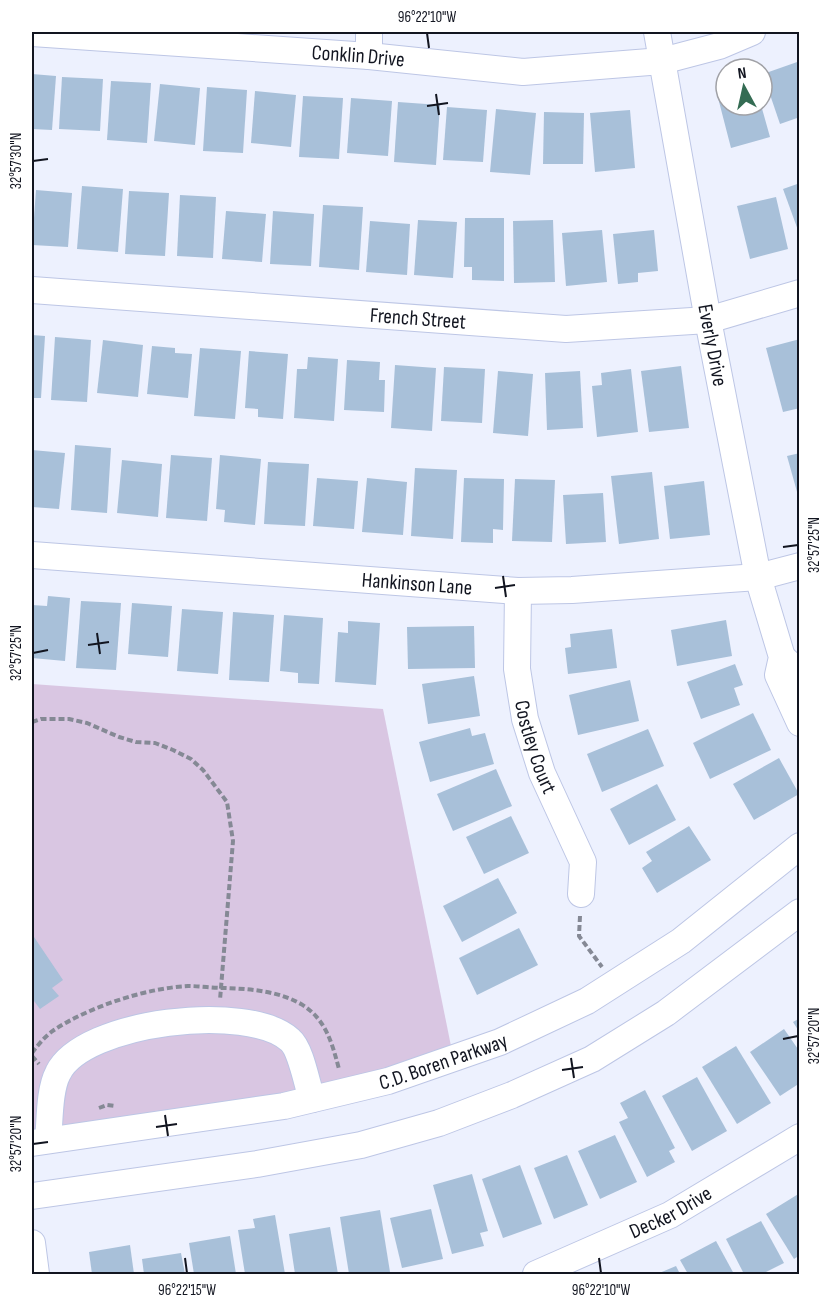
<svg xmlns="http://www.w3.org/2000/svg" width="831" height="1306" viewBox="0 0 831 1306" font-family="'Sofia Sans Condensed',sans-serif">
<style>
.green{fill:#d9c6e2}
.building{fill:#a8c0d9}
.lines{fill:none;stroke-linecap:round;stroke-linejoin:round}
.minor-casing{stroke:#bdc6e5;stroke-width:28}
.path{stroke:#858995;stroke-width:4;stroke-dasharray:6 3;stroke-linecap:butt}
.minor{stroke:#fff;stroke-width:26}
.ticks{fill:none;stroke:#121520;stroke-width:2}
.labels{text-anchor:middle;stroke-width:4.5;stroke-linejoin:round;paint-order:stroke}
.street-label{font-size:21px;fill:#121520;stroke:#fff}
.neatline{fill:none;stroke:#121520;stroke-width:2}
.ticks-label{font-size:15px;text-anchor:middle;fill:#121520}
</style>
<rect width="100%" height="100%" fill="#edf1fe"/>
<polygon class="green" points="32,684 383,709 452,1051 352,1081 246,1100 32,1131"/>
<g class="building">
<polygon points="800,61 800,117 780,124 763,74"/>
<polygon points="32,74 56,76 52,130 32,129"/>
<polygon points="62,77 103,79 100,131 59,129"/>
<polygon points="111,81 151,83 147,143 107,140"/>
<polygon points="160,84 200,88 195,145 154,141"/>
<polygon points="207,87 247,90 243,153 203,151"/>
<polygon points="726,88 726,105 761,105 770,137 731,148 716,90"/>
<polygon points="255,91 296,95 291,147 251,143"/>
<polygon points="303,96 343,98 339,159 299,157"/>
<polygon points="351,98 392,101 388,156 347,153"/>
<polygon points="398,102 440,105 436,165 394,162"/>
<polygon points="447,107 487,110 483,162 443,160"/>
<polygon points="496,109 536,113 530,175 490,172"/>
<polygon points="630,110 635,168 595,172 590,113"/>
<polygon points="544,112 584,113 583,164 543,164"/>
<polygon points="800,183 800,233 799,233 783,189"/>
<polygon points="82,186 123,189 118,252 77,249"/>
<polygon points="36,190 72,193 68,247 32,245"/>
<polygon points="129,191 169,193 165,256 125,254"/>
<polygon points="180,195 216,197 213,258 177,256"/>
<polygon points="776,197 788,249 750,259 737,206"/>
<polygon points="323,205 363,207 359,270 319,267"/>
<polygon points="226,211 266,214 262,262 222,259"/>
<polygon points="273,211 314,214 311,266 270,264"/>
<polygon points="465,218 504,218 504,281 472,280 472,267 464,267"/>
<polygon points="418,220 457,222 453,278 414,275"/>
<polygon points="553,220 555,282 514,283 513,221"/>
<polygon points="370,221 410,224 407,275 366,272"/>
<polygon points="602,230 607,282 566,286 562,233"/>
<polygon points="654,230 658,271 638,273 638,282 618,284 613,234"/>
<polygon points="32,335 45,336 41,398 32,398"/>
<polygon points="55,337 91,340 87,402 51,400"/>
<polygon points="800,339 800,408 783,412 766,348"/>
<polygon points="103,340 143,345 138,397 97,393"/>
<polygon points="152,346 175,348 175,353 192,354 188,398 147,394"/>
<polygon points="200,348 241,351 235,419 194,416"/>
<polygon points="249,351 288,354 283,419 258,417 258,409 245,408"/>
<polygon points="308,357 338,359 334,421 294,418 297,369 307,369"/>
<polygon points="347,360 380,362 379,380 385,380 384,412 344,410"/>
<polygon points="395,365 436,368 432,431 391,428"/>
<polygon points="681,366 689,428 649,432 641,371"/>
<polygon points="444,367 485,369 482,423 441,421"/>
<polygon points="631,369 638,432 597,437 592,386 602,385 601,373"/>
<polygon points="498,371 533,374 528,436 493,433"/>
<polygon points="580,371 583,428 547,430 545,373"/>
<polygon points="75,445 111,448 107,513 71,510"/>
<polygon points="32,450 65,453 59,509 32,507"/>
<polygon points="800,453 800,499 799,499 787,456"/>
<polygon points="171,455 212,458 207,521 166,518"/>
<polygon points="220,455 261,459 255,525 224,522 225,510 216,509"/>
<polygon points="122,460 162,464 158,517 117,513"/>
<polygon points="268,462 309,464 305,526 264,524"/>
<polygon points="415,468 457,470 453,539 411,536"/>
<polygon points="652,472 659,539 619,544 611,476"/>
<polygon points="317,478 358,481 354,529 313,526"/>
<polygon points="367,478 407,482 403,535 362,532"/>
<polygon points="464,478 504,479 503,530 493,529 493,543 461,542"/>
<polygon points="515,479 555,480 552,542 512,541"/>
<polygon points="704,481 710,535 670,539 664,486"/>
<polygon points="603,493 606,542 566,544 563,495"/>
<polygon points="48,596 70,598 65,661 32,658 32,605 47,606"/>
<polygon points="81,601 121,603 116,670 76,668"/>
<polygon points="132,603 172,606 168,657 128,654"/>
<polygon points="182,609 223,612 218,674 177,671"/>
<polygon points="233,612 274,615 269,682 229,680"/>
<polygon points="284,615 323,618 319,684 298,683 298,673 280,671"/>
<polygon points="726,620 732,656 677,666 671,630"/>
<polygon points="348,621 380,623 376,685 335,682 338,632 348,633"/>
<polygon points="474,626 475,668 408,669 407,627"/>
<polygon points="612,629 617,668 568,674 565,648 571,647 570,634"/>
<polygon points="735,664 743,685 734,688 740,705 701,719 687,682"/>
<polygon points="474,676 480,716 428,724 422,684"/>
<polygon points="630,680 639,721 578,735 569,695"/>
<polygon points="753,713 771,750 710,779 693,743"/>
<polygon points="470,728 472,736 485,733 494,764 430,782 419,742"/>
<polygon points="648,729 664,766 602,792 587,754"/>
<polygon points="779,758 799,794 754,820 733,784"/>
<polygon points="496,769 512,806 453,831 437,794"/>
<polygon points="657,784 676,820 629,845 610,809"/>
<polygon points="511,816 529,853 484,874 466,837"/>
<polygon points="689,826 711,860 657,893 642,868 652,861 646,852"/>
<polygon points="498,878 517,913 462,942 443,906"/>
<polygon points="519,928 538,965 477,995 459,958"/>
<polygon points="32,934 63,980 52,988 59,996 40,1009 34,1001 32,1003"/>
<polygon points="800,1018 800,1033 793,1022"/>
<polygon points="784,1029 800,1052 800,1083 780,1096 750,1052"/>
<polygon points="736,1046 771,1103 737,1124 702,1067"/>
<polygon points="697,1077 727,1131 692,1151 662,1096"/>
<polygon points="645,1090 675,1148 669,1151 675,1162 647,1177 619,1122 628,1118 620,1103"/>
<polygon points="615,1135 637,1182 600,1199 578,1151"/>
<polygon points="567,1155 588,1205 554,1219 534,1168"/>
<polygon points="520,1165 542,1224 503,1238 482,1179"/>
<polygon points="472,1174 488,1231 480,1233 484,1246 452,1254 433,1185"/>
<polygon points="800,1193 800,1255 794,1259 766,1214"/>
<polygon points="431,1209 443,1259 402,1268 390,1218"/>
<polygon points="380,1210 390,1272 371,1274 349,1274 340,1217"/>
<polygon points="275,1215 285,1274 245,1274 238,1230 255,1228 253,1219"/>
<polygon points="761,1221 784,1263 762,1274 744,1274 726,1239"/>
<polygon points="330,1227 338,1274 295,1274 289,1234"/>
<polygon points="230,1236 236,1274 194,1274 189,1243"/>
<polygon points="716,1241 734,1274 688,1274 680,1260"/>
<polygon points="130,1245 134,1274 92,1274 89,1252"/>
<polygon points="181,1253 185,1274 144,1274 142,1259"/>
<polygon points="676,1266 680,1274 657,1274"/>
</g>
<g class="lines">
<g class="minor-casing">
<g id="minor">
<path id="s1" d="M657,32L708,320L758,577L782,657L778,675L800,723"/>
<path id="s2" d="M32,33L369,56L523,72L662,61L719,46L752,32"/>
<polyline points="369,56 369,32"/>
<path id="s3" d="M32,290L566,329L708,320L800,293"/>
<path id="s4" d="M32,555L518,591L572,590L758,577L800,566"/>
<path id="s5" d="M518,591L517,669L525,719L542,773L583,862L581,894"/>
<polyline points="782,657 794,668 800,678"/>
<path d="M48,1140C50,1121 49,1090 58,1073C83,1021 249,1002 290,1040C301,1049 307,1085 312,1099"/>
<path id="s6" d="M32,1143L284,1106L388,1081L500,1042L587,1001L681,941L800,846"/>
<polyline points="32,1196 257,1164 361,1145 439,1123 512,1095 592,1059 666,1013 800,912"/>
<polyline points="32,1243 36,1274"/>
<path id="s7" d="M536,1274L670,1215L800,1137"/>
</g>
</g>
<g class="path">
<polyline points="32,722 41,719 69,719 87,723 119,737 136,742 155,743 173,750 191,759 203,770 227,802 233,841 220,1000"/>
<polyline points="580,916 579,936 602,967"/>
<path d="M32,1053C38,1045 45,1036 54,1030C89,1007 146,988 188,986C200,986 213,988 225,988C251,989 278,991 301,1004C326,1019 332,1043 339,1069"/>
<polyline points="32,1056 39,1064"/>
<polyline points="99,1108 107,1105 115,1106"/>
</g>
<use href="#minor" class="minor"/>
</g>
<path class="ticks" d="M427,33L429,48M436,94L439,115M427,106L448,103M33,161L48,159M783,547L798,545M503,576L506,597M495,588L515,585M97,633L100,654M88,645L109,642M33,653L48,650M783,1039L798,1036M571,1058L574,1078M562,1070L583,1067M165,1115L168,1136M156,1127L177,1124M33,1144L48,1142M185,1258L187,1273M599,1258L601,1273"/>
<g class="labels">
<g class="street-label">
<text dy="7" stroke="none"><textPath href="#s2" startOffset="327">Conklin Drive</textPath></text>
<text dy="7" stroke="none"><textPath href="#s3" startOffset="387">French Street</textPath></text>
<text dy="7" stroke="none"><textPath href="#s1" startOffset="318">Everly Drive</textPath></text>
<text dy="7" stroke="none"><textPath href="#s4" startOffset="386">Hankinson Lane</textPath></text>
<text dy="7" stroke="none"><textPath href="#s5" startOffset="158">Costley Court</textPath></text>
<text dy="7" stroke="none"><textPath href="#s6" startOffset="420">C.D. Boren Parkway</textPath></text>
<text dy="7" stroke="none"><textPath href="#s7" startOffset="148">Decker Drive</textPath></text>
</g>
</g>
<rect width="831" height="1306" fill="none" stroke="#ffffff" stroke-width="66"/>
<g transform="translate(744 87) rotate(352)"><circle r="28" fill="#ffffff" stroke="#a0a1a6" stroke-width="1.5"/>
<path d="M0-4.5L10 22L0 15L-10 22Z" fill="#346c53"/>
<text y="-9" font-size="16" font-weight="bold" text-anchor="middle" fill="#121520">N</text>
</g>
<rect x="33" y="33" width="765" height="1240" class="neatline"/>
<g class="ticks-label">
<text x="427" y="22">96°22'10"W</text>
<text transform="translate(16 161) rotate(-90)" y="5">32°57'30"N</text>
<text transform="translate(814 545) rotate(-90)" y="5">32°57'25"N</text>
<text transform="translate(16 653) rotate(-90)" y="5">32°57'25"N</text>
<text transform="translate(814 1036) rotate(-90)" y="5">32°57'20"N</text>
<text transform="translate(16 1144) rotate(-90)" y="5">32°57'20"N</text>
<text x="187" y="1295">96°22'15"W</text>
<text x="601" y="1295">96°22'10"W</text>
</g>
</svg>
